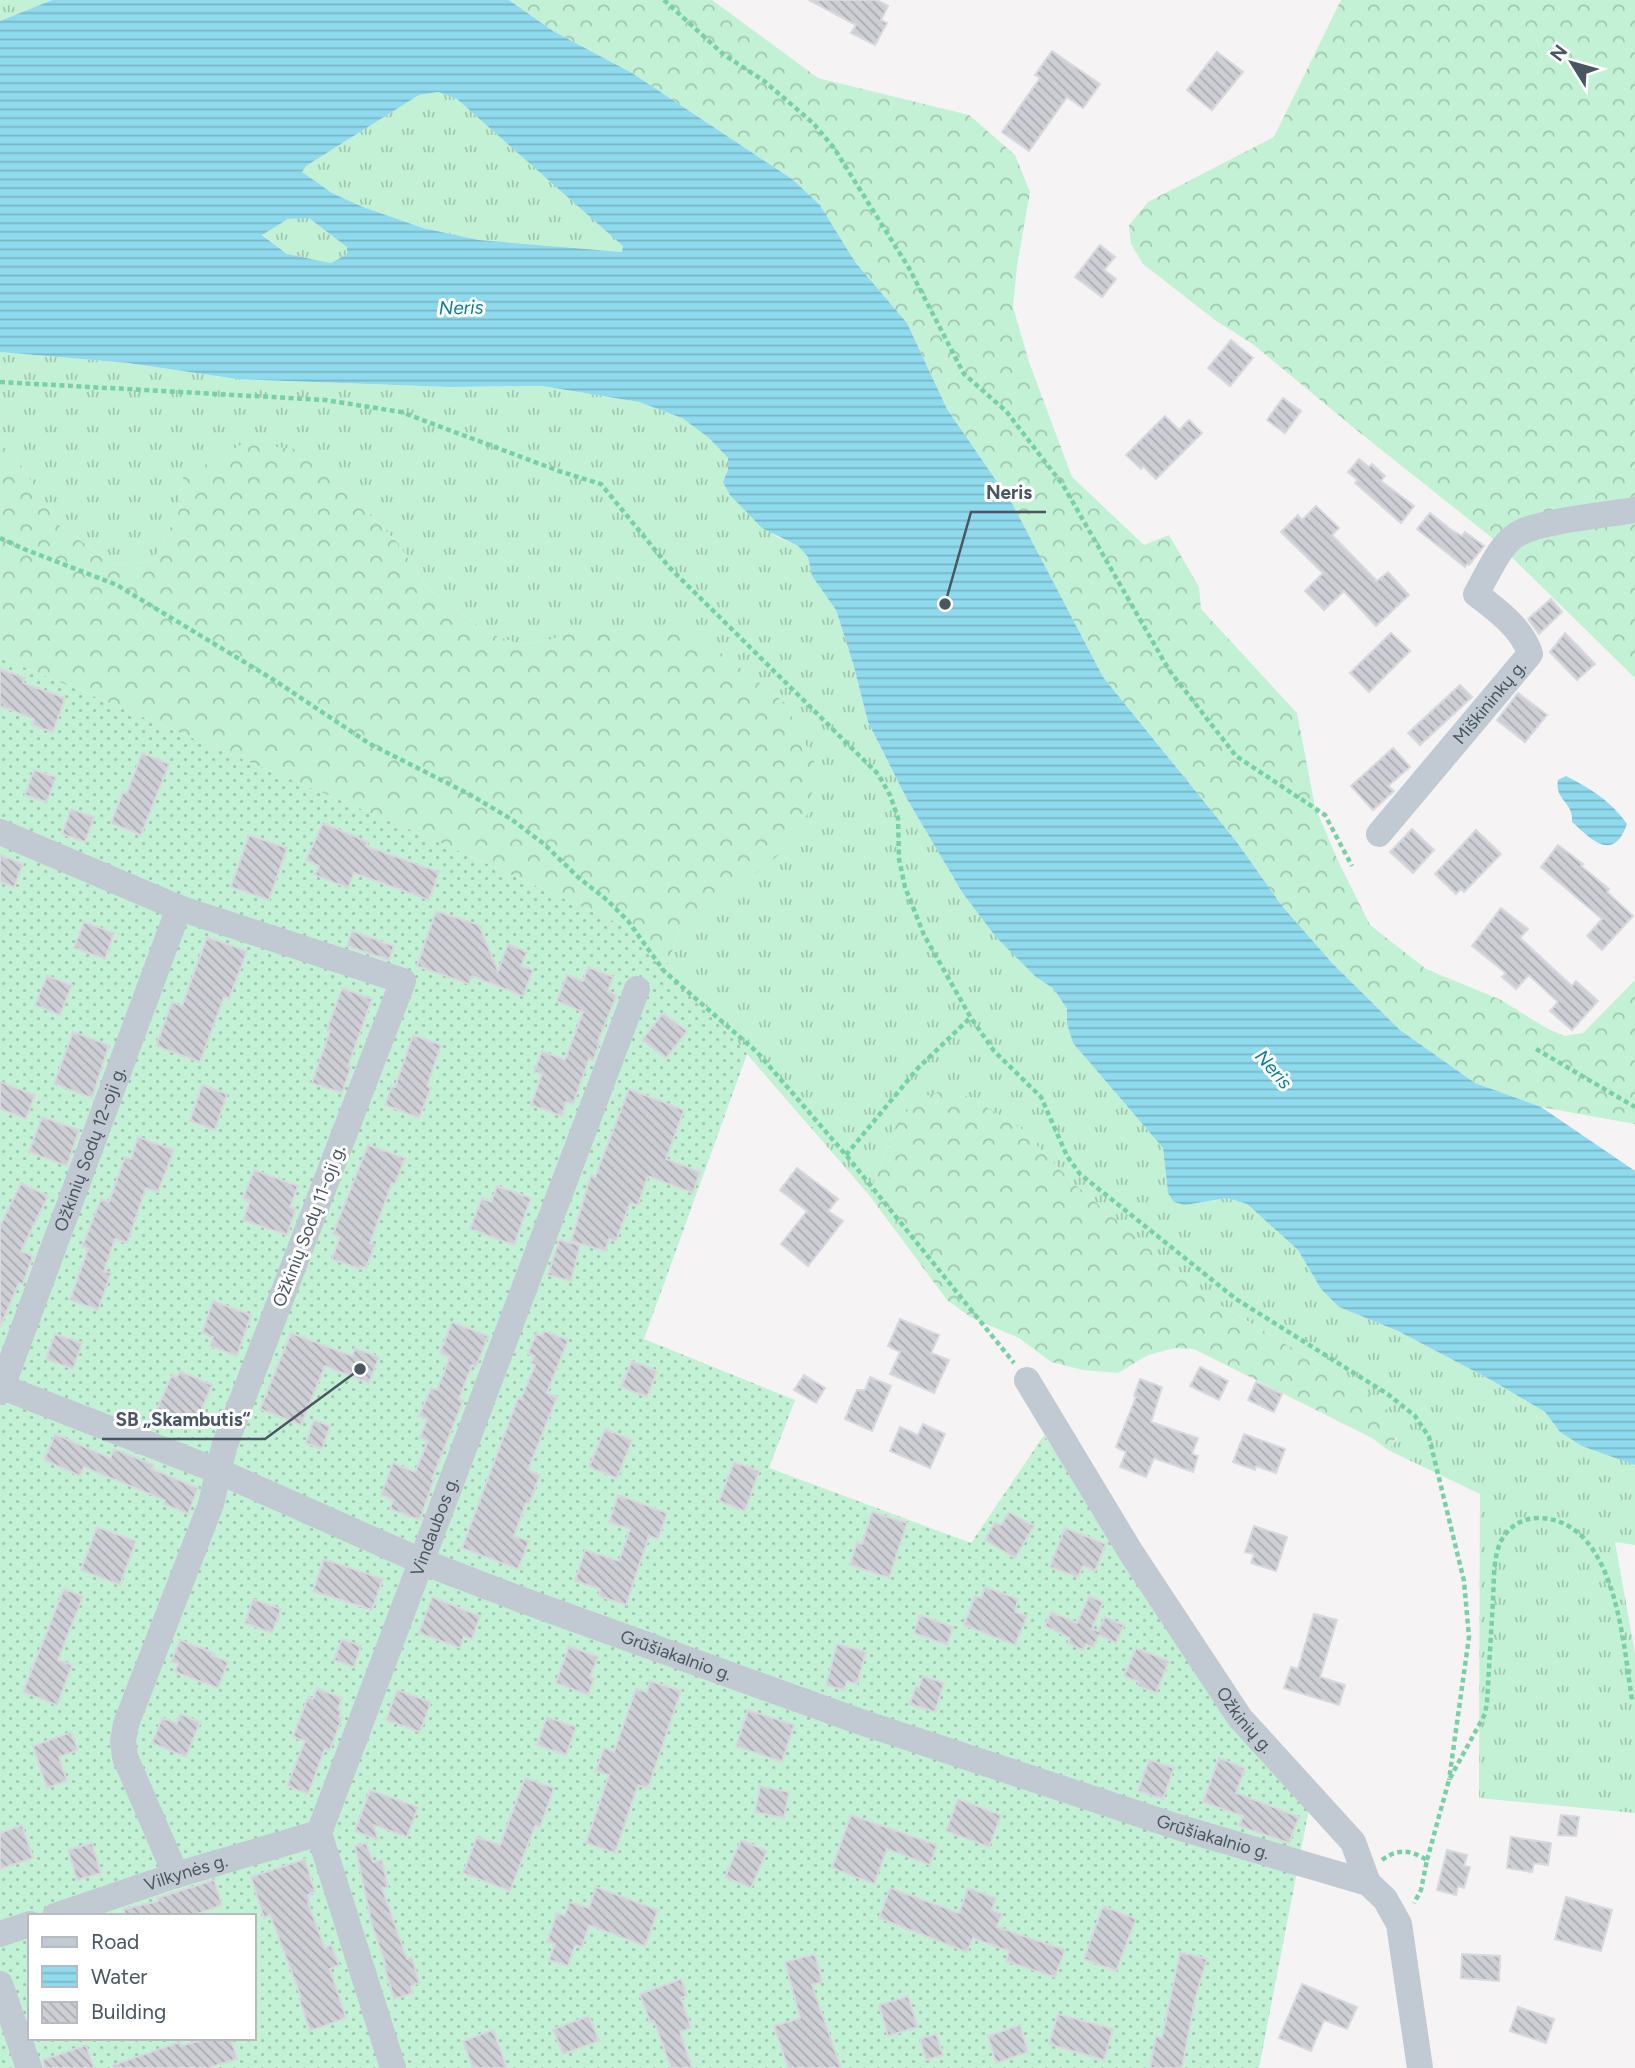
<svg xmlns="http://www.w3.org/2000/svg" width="1635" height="2068" viewBox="0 0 1635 2068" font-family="Figtree,sans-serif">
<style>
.grass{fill:url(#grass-tufts)}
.forest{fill:url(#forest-crowns)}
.garden{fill:url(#garden-dots);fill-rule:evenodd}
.water{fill:url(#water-rules);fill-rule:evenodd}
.building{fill:url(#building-back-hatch);stroke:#d7d9de;stroke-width:2}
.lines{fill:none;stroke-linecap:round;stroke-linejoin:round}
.path{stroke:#7ad0a6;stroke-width:4.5;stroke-dasharray:5 3.5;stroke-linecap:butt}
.minor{stroke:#c1cad2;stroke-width:26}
.labels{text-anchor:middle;stroke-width:6;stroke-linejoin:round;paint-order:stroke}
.street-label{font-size:18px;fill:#4a5661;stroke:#fff}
.water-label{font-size:19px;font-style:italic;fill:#0c7c9b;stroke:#fff}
.leader{fill:none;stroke:#4a5661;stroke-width:2.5}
.callout-dot{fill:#4a5661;stroke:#fff;stroke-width:2.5}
.callout-label{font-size:19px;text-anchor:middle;font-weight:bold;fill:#4a5661;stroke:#fff;stroke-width:6;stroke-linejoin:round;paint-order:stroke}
</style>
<defs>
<pattern id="grass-tufts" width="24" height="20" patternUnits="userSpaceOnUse" patternTransform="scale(1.75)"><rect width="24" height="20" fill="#c3f1d5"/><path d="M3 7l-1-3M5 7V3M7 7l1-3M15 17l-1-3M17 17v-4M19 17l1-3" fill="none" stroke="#a0c6b0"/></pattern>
<pattern id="forest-crowns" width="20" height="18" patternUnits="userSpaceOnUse" patternTransform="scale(1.75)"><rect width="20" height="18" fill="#c3f1d5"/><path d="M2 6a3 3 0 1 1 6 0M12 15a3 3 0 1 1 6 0" fill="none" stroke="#a0c6b0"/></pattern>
<pattern id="garden-dots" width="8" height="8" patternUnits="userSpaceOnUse" patternTransform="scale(1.75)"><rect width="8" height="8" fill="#c3f1d5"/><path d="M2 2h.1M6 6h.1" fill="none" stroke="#a0c6b0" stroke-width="1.8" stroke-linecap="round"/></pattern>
<pattern id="water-rules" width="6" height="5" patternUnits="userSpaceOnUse" patternTransform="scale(1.75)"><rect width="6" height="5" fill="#90daee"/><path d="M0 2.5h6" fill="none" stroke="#78b4c4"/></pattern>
<pattern id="building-back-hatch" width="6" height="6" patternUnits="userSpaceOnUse" patternTransform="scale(1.75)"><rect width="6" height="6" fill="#cdcfd5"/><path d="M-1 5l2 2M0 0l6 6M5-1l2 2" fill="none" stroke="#a8abb0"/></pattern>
</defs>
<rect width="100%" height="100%" fill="#f5f3f3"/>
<g class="grass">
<polygon points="0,0 52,0 0,21"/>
<polygon points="438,92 457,99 624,246 622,252 479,240 423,228 363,207 332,193 301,172 306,166 419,95"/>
<polygon points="308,217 348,247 347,254 331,263 287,254 262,234 288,219"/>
<polygon points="0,352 128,363 237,379 449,387 542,386 639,402 682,418 709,438 728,458 728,470 723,482 777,537 798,546 808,557 812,576 836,610 853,663 868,722 907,799 962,892 1036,977 1054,989 1067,1009 1067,1024 1073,1043 1163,1148 1168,1193 1185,1205 1227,1198 1247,1204 1298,1250 1321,1289 1339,1307 1398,1331 1491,1380 1545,1412 1560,1432 1635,1465 1635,1545 1615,1542 1635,1653 1635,1813 1479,1798 1480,1494 1388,1450 1397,1439 1369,1394 1207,1297 1073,1183 1019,1127 897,1124 869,1195 668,963 680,930 693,911 741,886 816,765 785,703 716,649 548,640 519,644 488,633 429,590 397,542 330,476 183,477 179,511 153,561 114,565 60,526 17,459 0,444"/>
</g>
<g class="forest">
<polygon points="509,0 712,0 818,78 969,115 1015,155 1030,192 1017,266 1013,307 1029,362 1072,477 1144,545 1169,535 1199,587 1201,609 1297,713 1315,807 1339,863 1370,925 1426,969 1499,999 1548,1029 1565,1036 1583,1033 1635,980 1635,1124 1541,1107 1475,1083 1400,1030 1333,964 1282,906 1236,841 1103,677 1013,505 947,409 907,323 855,262 820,205 792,179 632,73 553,31"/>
<polygon points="1341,0 1635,0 1635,678 1491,537 1354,428 1254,345 1215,320 1143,264 1131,244 1129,225 1148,202 1274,137"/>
<polygon points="244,443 294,449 330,476 397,542 429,590 488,633 519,644 548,640 578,631 669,624 716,649 785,703 816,765 809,812 781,853 741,886 693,911 680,930 668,963 624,926 432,839 0,657 0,444 17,459 60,526 114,565 153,561 179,511 183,477"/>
<path d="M946,1090L972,1098L1019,1127L1073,1183L1207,1297L1369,1394C1390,1411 1409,1425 1388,1450L1372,1438L1194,1349L1175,1348L1148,1355L1118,1373L1083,1370L1051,1362L1019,1338L972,1318L947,1300L869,1195L897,1124L918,1098Z"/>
</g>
<path class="garden" d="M0,657L432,839L624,926L668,963L747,1054L644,1339L795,1400L769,1468L971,1543L1044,1435L1227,1715L1310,1804L1259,2068H0ZM30,1916H254V2038H30Z"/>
<g class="water">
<path d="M52,0H509L553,31L632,73L792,179L820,205L855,262L907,323L947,409L1013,505L1103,677L1236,841L1282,906L1333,964L1400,1030L1475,1083L1541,1107L1635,1171V1465L1582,1446L1560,1432L1545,1412L1491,1380L1398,1331L1339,1307L1321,1289L1298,1250L1247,1204L1227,1198L1185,1205L1174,1202L1168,1193L1163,1148L1073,1043L1067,1024V1009L1054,989L1036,977L996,937L962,892L907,799L868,722L853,663L836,610L812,576L808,557L798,546L762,528L730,495L723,482L728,470V458L709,438L682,418L639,402L542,386L449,387L237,379L128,363L0,352V21ZM438,92L457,99L623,246L622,252L479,240L423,228L363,207L332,193L302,172L306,166L419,95ZM309,218L347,247V254L331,263L287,254L262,235L288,219Z"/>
<path d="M1566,776C1591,789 1611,801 1627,824C1613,863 1592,840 1572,822C1574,802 1554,800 1558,780Z"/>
</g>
<g class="building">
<polygon points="809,0 877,0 888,6 881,20 887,23 875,45 851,33 856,25"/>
<polygon points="1052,51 1100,84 1083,108 1067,97 1029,151 1002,132 1040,78 1035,75"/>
<polygon points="1217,52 1243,72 1212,110 1187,90"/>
<polygon points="1100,245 1115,257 1104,270 1116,279 1102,297 1075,277"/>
<polygon points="1231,340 1253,358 1230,386 1208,368"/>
<polygon points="1283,398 1301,411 1285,433 1267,420"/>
<polygon points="1165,416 1179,430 1189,420 1202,433 1156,479 1143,466 1141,469 1126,455"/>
<polygon points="1359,459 1369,467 1372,464 1385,476 1381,481 1414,506 1401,523 1355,483 1358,480 1348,472"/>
<polygon points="1316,506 1339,528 1332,535 1377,581 1388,572 1409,595 1376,626 1344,591 1324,610 1305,591 1323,573 1281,532 1298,515 1302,520"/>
<polygon points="1430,513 1450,529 1462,536 1465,532 1484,546 1469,565 1467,564 1465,567 1417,529"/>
<polygon points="1551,599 1562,612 1539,634 1528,619"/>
<polygon points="1391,633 1410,651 1369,692 1350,673"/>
<polygon points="1565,633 1595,664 1577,680 1550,652"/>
<polygon points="0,669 25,678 23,683 65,698 53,732 32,725 34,719 0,706"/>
<polygon points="1460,685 1472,697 1420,745 1408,733"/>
<polygon points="1518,693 1547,715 1525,742 1497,720"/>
<polygon points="1393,748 1410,767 1388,786 1394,791 1373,810 1351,786"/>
<polygon points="142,753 169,764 141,835 111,823 123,792 127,793"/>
<polygon points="34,770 56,777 47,802 25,795"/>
<polygon points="71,809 94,817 85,842 62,834"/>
<polygon points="323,823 368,842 366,846 439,872 429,900 354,873 348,888 315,875 319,866 306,860"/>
<polygon points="1412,829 1434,850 1413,873 1390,852"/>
<polygon points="1476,830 1501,854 1464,892 1461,889 1456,894 1435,874"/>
<polygon points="249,835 287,848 269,900 231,887"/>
<polygon points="1558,845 1583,864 1581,866 1609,889 1607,892 1633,916 1602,950 1587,936 1602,919 1541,867"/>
<polygon points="0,855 23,864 14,887 0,882"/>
<polygon points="1501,908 1528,929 1520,938 1572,986 1576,981 1598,1001 1572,1030 1550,1011 1558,1002 1529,975 1516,989 1502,977 1506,973 1472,946"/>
<polygon points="436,911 479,925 498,971 508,944 527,952 521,966 533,970 523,996 472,976 469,984 417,966"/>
<polygon points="84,922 114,933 105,959 74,948"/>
<polygon points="352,931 394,946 389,960 347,946"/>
<polygon points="207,937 247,951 229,999 224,997 200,1062 156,1046 172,1002 182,1006"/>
<polygon points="588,967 613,977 608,991 617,995 598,1041 600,1042 593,1061 589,1059 573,1104 566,1102 562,1116 531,1105 542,1074 534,1072 542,1051 565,1060 583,1012 557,1001 567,975 583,981"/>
<polygon points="47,976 72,985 60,1015 35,1005"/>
<polygon points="342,988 372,999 348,1066 351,1067 342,1093 312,1083 330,1031 327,1030"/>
<polygon points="663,1013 687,1031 666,1058 642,1040"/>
<polygon points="73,1032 109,1045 92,1098 54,1084"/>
<polygon points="413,1035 441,1045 427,1086 431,1088 419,1118 385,1105 392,1086 395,1087"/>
<polygon points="0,1082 35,1095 26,1119 0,1109"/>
<polygon points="202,1085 227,1094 215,1130 190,1121"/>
<polygon points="629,1089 684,1110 666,1159 700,1172 693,1193 648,1176 638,1205 630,1203 616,1241 609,1239 605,1251 571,1241 591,1175 595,1177"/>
<polygon points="42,1117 79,1130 67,1166 29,1152"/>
<polygon points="138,1137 174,1150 158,1192 146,1188 127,1243 115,1239 104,1271 111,1273 98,1310 70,1300 88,1249 82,1247 101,1199 109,1202 125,1157 131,1159"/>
<polygon points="368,1145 405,1158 395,1184 392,1183 370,1243 375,1245 366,1268 361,1266 360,1269 332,1259 340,1237 333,1234"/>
<polygon points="797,1168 838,1199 828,1211 843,1221 808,1266 781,1244 807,1211 780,1190"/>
<polygon points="254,1170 298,1186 290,1207 296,1209 287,1235 243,1220 250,1201 243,1199"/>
<polygon points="21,1183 48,1196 21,1251 33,1256 23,1284 19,1283 0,1327 0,1226"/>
<polygon points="497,1186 531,1198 514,1245 470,1229 482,1198 491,1202"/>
<polygon points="559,1240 580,1245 571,1281 548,1275"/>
<polygon points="213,1301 251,1315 237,1356 210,1346 213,1337 202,1333"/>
<polygon points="900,1319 939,1335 931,1353 949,1360 934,1393 890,1374 900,1352 888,1346"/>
<polygon points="452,1322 488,1336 476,1367 472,1365 459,1399 463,1401 432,1479 434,1479 420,1520 390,1509 393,1500 381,1495 393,1463 415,1472 428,1441 420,1438 427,1419 419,1416 431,1388 437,1390 450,1357 440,1353"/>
<polygon points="544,1331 568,1340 547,1393 557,1397 528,1470 540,1475 529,1504 526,1503 514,1536 529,1541 518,1569 462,1548 518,1398 521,1399 535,1365 531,1363 534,1356 528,1354 536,1334 542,1336"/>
<polygon points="291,1333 352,1356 355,1348 379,1357 369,1383 325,1366 301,1425 260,1409"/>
<polygon points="55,1334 82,1343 73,1369 46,1359"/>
<polygon points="632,1361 657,1371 647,1397 621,1387"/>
<polygon points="1200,1367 1228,1381 1219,1400 1190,1386"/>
<polygon points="180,1371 212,1385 195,1425 157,1409 172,1375 177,1377"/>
<polygon points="804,1375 825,1388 816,1403 794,1390"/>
<polygon points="870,1377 891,1386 872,1431 845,1419 857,1390 865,1390"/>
<polygon points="1140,1379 1162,1387 1151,1422 1198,1438 1192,1454 1198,1456 1193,1472 1154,1458 1146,1477 1120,1467 1126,1452 1116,1447 1136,1397 1134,1396"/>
<polygon points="1256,1382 1282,1394 1274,1412 1248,1400"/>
<polygon points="314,1420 330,1426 322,1449 306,1443"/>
<polygon points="923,1424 945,1434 930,1468 890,1451 900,1427 918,1435"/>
<polygon points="605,1429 632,1440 617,1478 589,1467"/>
<polygon points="55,1434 110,1458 114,1449 154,1465 152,1469 198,1488 188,1514 164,1504 165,1500 84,1467 80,1476 44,1460"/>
<polygon points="1244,1434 1285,1449 1276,1473 1256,1466 1255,1470 1233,1462"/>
<polygon points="734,1462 759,1471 745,1511 719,1501"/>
<polygon points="618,1495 667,1513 658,1539 649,1536 626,1605 599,1596 600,1589 575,1581 585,1550 619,1561 630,1529 609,1522"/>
<polygon points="872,1512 907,1523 889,1578 850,1565 857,1542 862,1544"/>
<polygon points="1009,1512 1034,1526 1015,1558 985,1540 995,1522 1001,1525"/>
<polygon points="1254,1526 1287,1537 1276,1571 1251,1563 1254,1554 1245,1552"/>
<polygon points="97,1527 136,1541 120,1585 81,1570"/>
<polygon points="1065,1528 1106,1544 1095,1571 1083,1566 1078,1577 1050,1567"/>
<polygon points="324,1559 383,1579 372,1610 313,1591"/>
<polygon points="985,1587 1018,1599 1015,1612 1027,1616 1015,1645 964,1625 975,1596 981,1598"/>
<polygon points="64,1589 83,1596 58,1660 72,1665 57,1705 23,1692"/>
<polygon points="1089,1596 1103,1602 1092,1629 1098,1631 1105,1617 1124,1625 1116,1643 1099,1635 1093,1648 1086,1644 1083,1650 1068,1643 1070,1638 1045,1626 1051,1612 1077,1623"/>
<polygon points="432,1597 480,1616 472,1639 464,1636 460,1648 419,1633"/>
<polygon points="253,1599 281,1609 272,1633 245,1623"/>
<polygon points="1314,1614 1337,1620 1320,1677 1345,1685 1339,1705 1284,1688 1291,1667 1298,1669"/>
<polygon points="920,1615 953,1627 947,1645 914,1633"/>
<polygon points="342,1639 361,1646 354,1667 334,1660"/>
<polygon points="180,1640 214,1653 212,1655 228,1662 218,1688 175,1672 178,1664 171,1662"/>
<polygon points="837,1644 866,1652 857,1684 847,1681 844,1690 826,1685"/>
<polygon points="569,1646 598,1657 590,1677 594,1679 588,1695 556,1683"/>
<polygon points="1136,1648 1169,1661 1156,1693 1138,1686 1139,1682 1124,1676"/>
<polygon points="923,1676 944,1683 935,1712 910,1704 916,1686 919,1687"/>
<polygon points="650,1681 681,1691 648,1788 638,1785 615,1853 586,1843 609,1775 596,1771 604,1748 614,1752 636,1689 647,1692"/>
<polygon points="317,1688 342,1698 338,1709 341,1710 339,1717 342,1718 330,1750 325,1749 308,1794 287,1786 305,1741 293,1737 308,1697 313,1699"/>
<polygon points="397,1690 431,1702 420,1732 386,1720"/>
<polygon points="748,1710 794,1725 782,1762 736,1746"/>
<polygon points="180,1714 200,1722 186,1757 152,1743 162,1718 177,1723"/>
<polygon points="547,1717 576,1727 566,1755 537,1745"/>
<polygon points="71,1732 78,1750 59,1757 67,1781 47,1788 33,1746"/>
<polygon points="1219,1758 1245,1768 1236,1793 1299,1817 1289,1843 1239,1826 1243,1816 1203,1802"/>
<polygon points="1149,1760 1174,1768 1163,1799 1138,1791"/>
<polygon points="525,1778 554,1788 540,1827 535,1826 510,1891 463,1873 477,1837 500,1845"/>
<polygon points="760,1786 789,1792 784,1818 755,1812"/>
<polygon points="370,1790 418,1807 407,1837 374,1825 378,1840 355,1831"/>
<polygon points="958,1799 1001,1815 989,1847 946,1831"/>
<polygon points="851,1815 937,1845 930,1865 887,1849 874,1884 832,1868"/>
<polygon points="1561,1815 1579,1817 1576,1836 1558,1835"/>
<polygon points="22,1825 33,1858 0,1869 0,1833"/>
<polygon points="1511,1837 1551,1843 1548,1865 1534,1863 1532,1872 1507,1868"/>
<polygon points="741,1840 767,1851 751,1888 725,1877"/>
<polygon points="92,1843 101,1873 77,1880 68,1850"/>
<polygon points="366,1843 373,1862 382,1860 388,1887 382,1888 407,1959 412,1957 419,1983 411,1986 413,1993 394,1999 384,1965 386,1965 372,1925 355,1846"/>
<polygon points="1447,1850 1467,1855 1464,1866 1470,1867 1464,1888 1458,1886 1456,1895 1437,1890"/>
<polygon points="305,1859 315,1892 308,1895 310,1903 308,1903 325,1948 331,1945 339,1965 330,1969 346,2018 310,2031 299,1998 301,1997 270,1915 264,1918 251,1877"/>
<polygon points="214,1880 222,1905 192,1916 125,1916 124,1909 158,1901 157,1898"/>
<polygon points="596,1887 658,1910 645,1946 589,1925 582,1947 575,1945 568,1966 549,1960 555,1944 547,1942 557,1913 565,1916 569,1902 589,1908"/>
<polygon points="890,1888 959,1913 968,1888 996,1898 992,1910 1002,1914 997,1927 1065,1950 1055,1977 1006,1961 1009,1951 973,1938 967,1952 879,1918"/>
<polygon points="1566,1897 1612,1910 1601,1951 1555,1939"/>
<polygon points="1103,1906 1136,1919 1116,1971 1084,1959"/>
<polygon points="1180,1952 1207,1959 1195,1999 1182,2068 1150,2068 1156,2036 1162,2038"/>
<polygon points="815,1954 822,1982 812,1985 841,2068 788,2068 774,2026 800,2018 785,1962"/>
<polygon points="1462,1954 1500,1956 1499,1981 1461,1978"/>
<polygon points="681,1979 687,1996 681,1998 691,2028 680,2032 692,2068 671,2068 654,2021 650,2022 640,1994"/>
<polygon points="1302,1984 1357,2007 1347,2029 1324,2020 1311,2051 1279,2038"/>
<polygon points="908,1996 918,2027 888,2036 879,2005"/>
<polygon points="1518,2007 1554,2019 1546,2043 1510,2031"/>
<polygon points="1058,2014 1113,2029 1104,2060 1049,2044"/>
<polygon points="589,2016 599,2041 563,2054 553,2029"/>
<polygon points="1020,2025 1028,2052 996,2063 988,2036"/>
<polygon points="493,2030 507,2068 473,2068 463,2041"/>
<polygon points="936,2034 943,2055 926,2060 920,2039"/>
<polygon points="208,2038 231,2038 237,2059 208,2068 113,2068 113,2065 180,2042 181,2046"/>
<polygon points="86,2045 94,2068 44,2068 43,2060"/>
</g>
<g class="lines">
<g class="path">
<polyline points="664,0 723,54 764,81 813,123 834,148 909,268 964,374 1006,411 1063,485 1169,670 1236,756 1325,815 1352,866"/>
<polyline points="0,382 325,400 401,412 559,471 601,484 669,567 878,774 890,795 898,818 899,859 905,887 924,935 971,1018 994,1051 1041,1097 1067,1156 1080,1174 1236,1299 1389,1395 1415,1416 1429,1437 1464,1581 1469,1637 1449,1780"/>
<polyline points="0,538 24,549 117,585 274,680 370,744 469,794 511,819 544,844 579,878 607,900 628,921 664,971 757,1052 846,1155 1014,1363"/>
<polyline points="1536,1049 1635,1107"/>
<polyline points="846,1155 918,1068 970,1018"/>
<path d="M1382,1860C1398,1848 1411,1850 1427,1860L1421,1890L1414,1903"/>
<path d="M1427,1860L1449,1780L1485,1714L1487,1702C1489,1668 1491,1634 1493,1601C1494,1582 1493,1560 1500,1543C1507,1528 1521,1518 1538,1518C1616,1519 1623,1643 1632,1700"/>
</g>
<g class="minor">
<polyline points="0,832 179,908 403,981 224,1447 211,1504 126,1724 123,1741 125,1757 176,1875"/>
<path id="s1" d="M1379,834L1530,654C1523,629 1496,609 1476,594C1487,576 1498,547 1516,535C1537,521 1607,515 1635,510"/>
<path id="s2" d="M1027,1380L1130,1551L1240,1718L1353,1842L1368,1883L1385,1899L1399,1924L1420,2068"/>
<path id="s3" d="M0,1386L218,1471L423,1562L522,1600L861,1722L1181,1828L1368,1883"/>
<path id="s4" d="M0,1392L179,908"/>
<path id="s5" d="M55,1916L176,1875L319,1833"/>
<polyline points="0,1934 30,1924"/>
<polyline points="0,1984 29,2068"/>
<path id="s6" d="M393,2068L319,1833L637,989"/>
</g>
</g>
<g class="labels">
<g class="street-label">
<text dy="6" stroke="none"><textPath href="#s1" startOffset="172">Miškininkų g.</textPath></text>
<text dy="6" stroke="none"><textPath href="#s4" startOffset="259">Ožkinių Sodų 12-oji g.</textPath></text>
<text transform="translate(309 1226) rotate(-69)" y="6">Ožkinių Sodų 11-oji g.</text>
<text dy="6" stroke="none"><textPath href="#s6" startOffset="574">Vindaubos g.</textPath></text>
<text dy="6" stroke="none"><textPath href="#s3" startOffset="728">Grūšiakalnio g.</textPath></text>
<text dy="6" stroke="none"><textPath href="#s2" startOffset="404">Ožkinių g.</textPath></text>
<text dy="6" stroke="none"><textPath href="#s3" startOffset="1295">Grūšiakalnio g.</textPath></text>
<text dy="6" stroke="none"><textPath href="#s5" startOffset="138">Vilkynės g.</textPath></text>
</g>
<g class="water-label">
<text transform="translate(461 307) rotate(-1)" y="7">Neris</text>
<text transform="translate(1274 1069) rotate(49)" y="7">Neris</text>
</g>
</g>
<path class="leader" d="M945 604L971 512H1046M360 1369L265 1439H102"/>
<g class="callout-dot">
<circle cx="945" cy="604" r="7"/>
<circle cx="360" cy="1369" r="7"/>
</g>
<g class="callout-label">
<text x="1009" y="499">Neris</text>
<text x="183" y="1426">SB „Skambutis“</text>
</g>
<rect x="28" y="1914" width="228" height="126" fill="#ffffff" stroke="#b7bbc0" stroke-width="2"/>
<rect x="42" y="1937" width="35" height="10" fill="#c1cad2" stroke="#b7bbc0" stroke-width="2"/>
<text x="91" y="1949" font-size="21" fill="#4a5661">Road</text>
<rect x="42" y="1966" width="35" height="21" fill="url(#water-rules)" stroke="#b7bbc0" stroke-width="2"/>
<text x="91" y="1984" font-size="21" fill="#4a5661">Water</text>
<rect x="42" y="2002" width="35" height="21" fill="url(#building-back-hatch)" stroke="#b7bbc0" stroke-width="2"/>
<text x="91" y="2019" font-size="21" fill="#4a5661">Building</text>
<g transform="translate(1572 63) rotate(307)" stroke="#ffffff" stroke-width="5" paint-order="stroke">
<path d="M0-5L12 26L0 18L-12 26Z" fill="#4a5661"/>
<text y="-10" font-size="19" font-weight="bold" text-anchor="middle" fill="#4a5661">N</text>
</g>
</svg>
